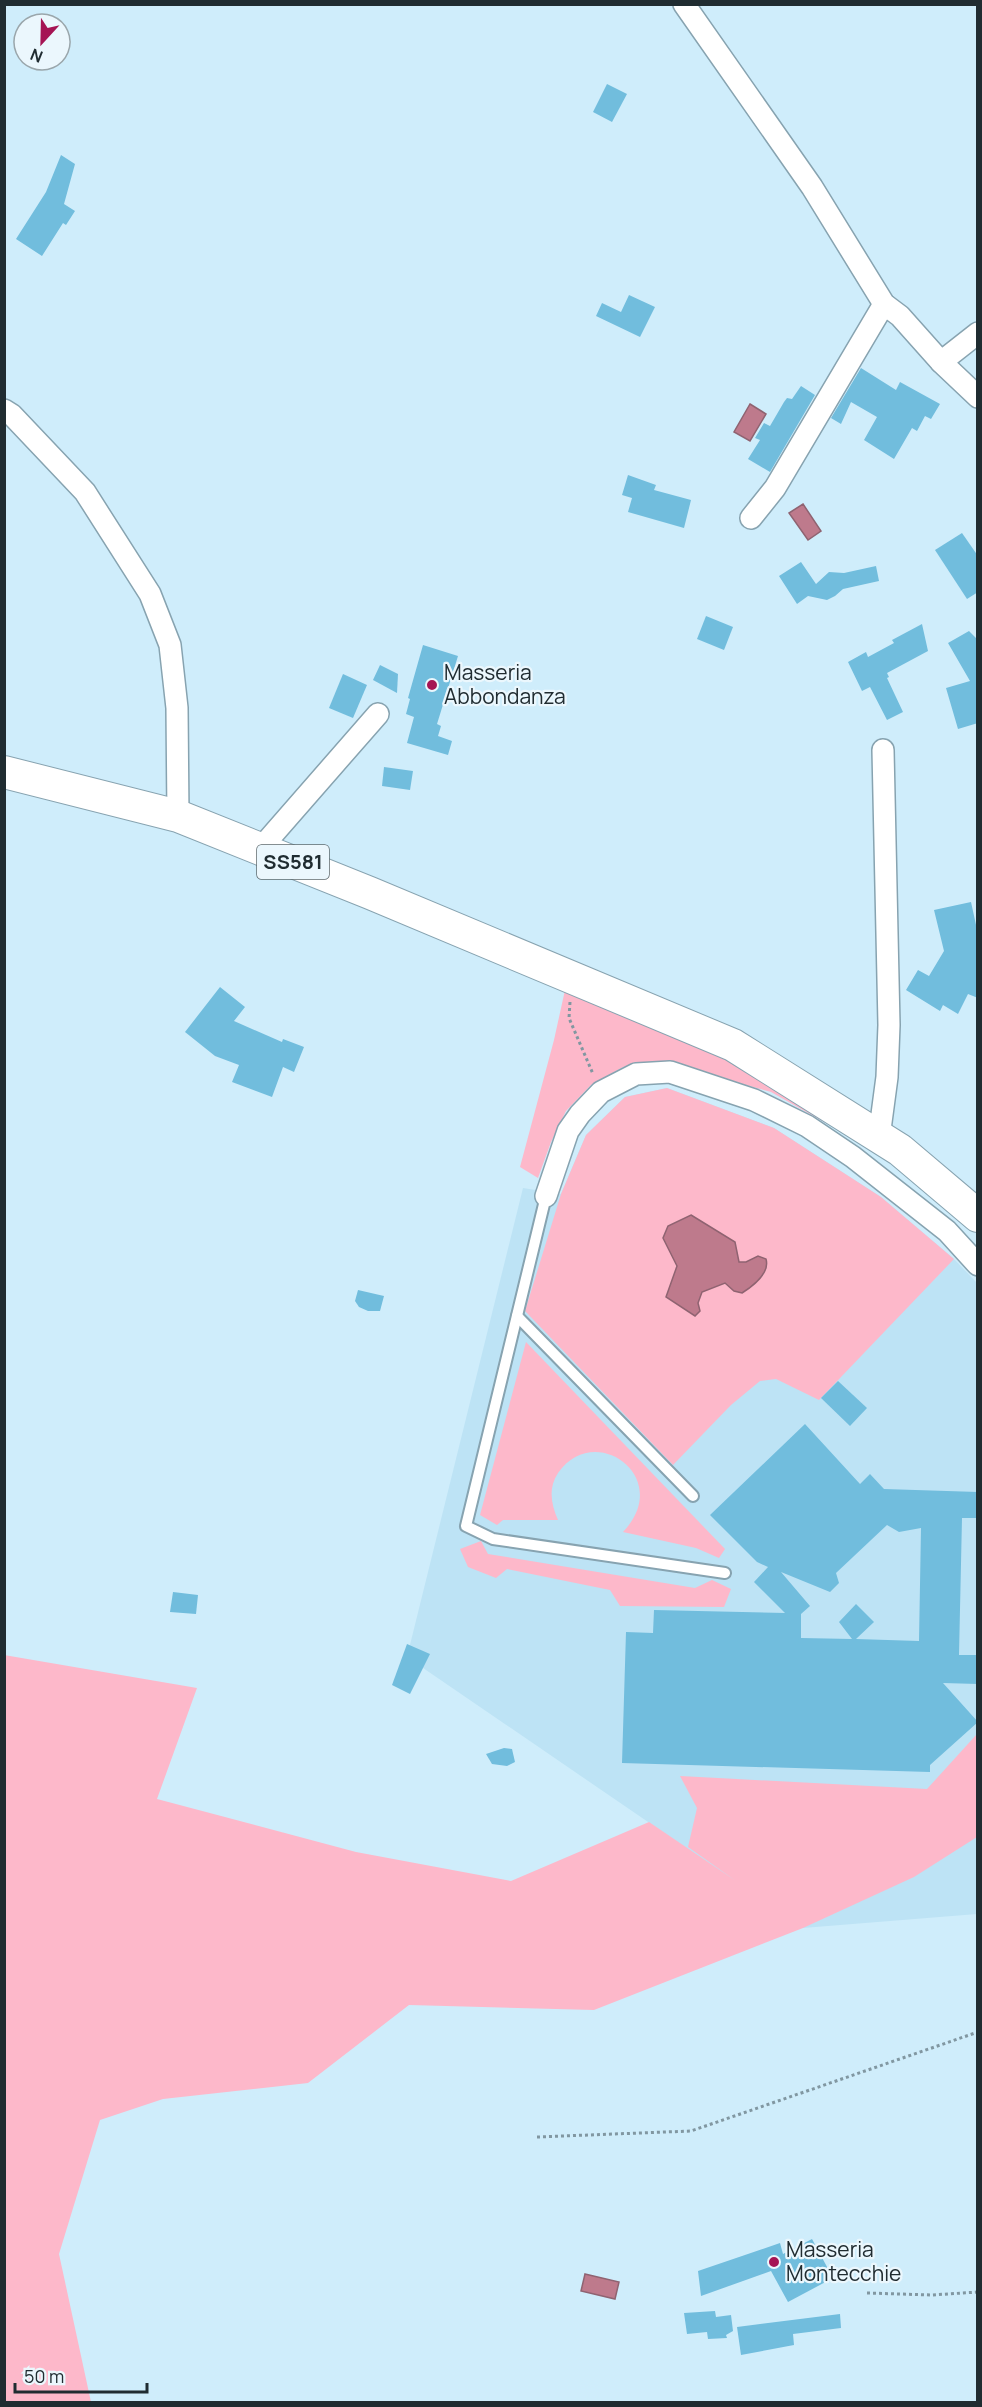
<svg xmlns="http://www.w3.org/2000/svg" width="982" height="2407" viewBox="0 0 982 2407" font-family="Manrope,sans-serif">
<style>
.built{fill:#bde3f5}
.green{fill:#fdb8ca}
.water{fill:#be7a8c;stroke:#8f6371;stroke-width:1.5}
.building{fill:#71bddd;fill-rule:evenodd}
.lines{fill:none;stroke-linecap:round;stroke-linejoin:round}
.lane-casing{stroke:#87a3b0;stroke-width:14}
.street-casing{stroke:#87a3b0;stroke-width:24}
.primary-casing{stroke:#87a3b0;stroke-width:34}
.path{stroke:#8197a1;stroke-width:3;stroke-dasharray:3 3;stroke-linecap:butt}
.lane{stroke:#fff;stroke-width:10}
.street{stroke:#fff;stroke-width:21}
.primary{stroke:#fff;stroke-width:32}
.poi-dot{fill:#a51454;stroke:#ebf7fd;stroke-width:2}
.labels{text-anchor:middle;stroke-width:4.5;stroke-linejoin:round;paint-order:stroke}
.shield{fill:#ebf7fd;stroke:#5d696e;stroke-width:1.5}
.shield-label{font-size:20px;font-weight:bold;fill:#202c31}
.poi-label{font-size:21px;fill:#202c31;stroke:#ebf7fd;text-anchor:start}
</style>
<rect width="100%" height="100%" fill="#cfedfb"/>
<polygon class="built" points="667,1088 774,1128 881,1197 954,1259 977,1283 977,1914 803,1928 407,1657 523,1188 561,1194 586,1135 625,1097"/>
<g class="green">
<polygon points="565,990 744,1066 840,1131 771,1092 659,1061 623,1067 591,1085 566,1111 551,1142 538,1178 520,1167 554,1040"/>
<polygon points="667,1088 774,1128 881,1197 954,1259 819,1400 776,1379 760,1381 731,1405 673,1465 525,1311 561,1194 586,1135 625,1097"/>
<path d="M526,1342L725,1549L719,1558L696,1548L623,1532C675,1477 594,1420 558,1473C548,1488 551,1504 558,1520H503L497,1525L480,1515Z"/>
<polygon points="481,1541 488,1554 695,1588 712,1580 731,1589 724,1607 620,1606 610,1590 507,1569 496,1578 468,1567 460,1549"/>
<polygon points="4,1655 197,1688 157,1799 356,1852 511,1881 649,1822 736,1881 688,1847 697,1808 680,1776 927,1789 977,1734 977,1837 914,1877 803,1928 594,2010 409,2005 308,2083 163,2099 100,2120 59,2254 91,2402 5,2402"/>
</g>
<g class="water">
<polygon points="750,404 766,414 750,441 734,432"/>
<polygon points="803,504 821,531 808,540 789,513"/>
<path d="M691,1215L735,1242L739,1262H746L758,1256L766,1259C770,1273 753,1286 742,1293L734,1291L725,1283L702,1292L698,1303L700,1311L695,1316L666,1297L677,1266L663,1238L668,1226Z"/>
<polygon points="585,2274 619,2282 615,2299 581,2291"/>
</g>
<g class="building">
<polygon points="607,84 627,94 612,122 593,112"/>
<polygon points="61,155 75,164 64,204 75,211 66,225 63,223 42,256 16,239 46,192"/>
<polygon points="629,295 655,307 640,337 596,316 602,303 621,312"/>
<polygon points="861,368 896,390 900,382 940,404 931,419 925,416 917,431 912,428 894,459 864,440 877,417 851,402 841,424 831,418"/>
<polygon points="801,386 815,395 770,472 748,459 760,440 755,438 764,423 770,426 784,402 787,398 792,399"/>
<polygon points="628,475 656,485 654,490 691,500 684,528 628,512 632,498 622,495"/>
<polygon points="962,533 978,556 978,592 967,599 935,550"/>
<polygon points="801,562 816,584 829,572 844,573 876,566 879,581 843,589 835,596 827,600 808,596 797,604 779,576"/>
<polygon points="706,616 733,627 724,650 697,639"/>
<polygon points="922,624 928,651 887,673 889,677 887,678 903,712 887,720 870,687 862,691 848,662 866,652 868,657 894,643 892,640"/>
<polygon points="969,631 978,640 978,723 958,729 946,688 970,681 948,643"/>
<polygon points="423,645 458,656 437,724 441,726 438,736 452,741 448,755 407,743 414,717 406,714 410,699 408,698"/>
<polygon points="380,665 398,674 397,693 373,680"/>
<polygon points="343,674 367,685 353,718 329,708"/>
<polygon points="384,767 413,771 410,790 382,786"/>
<polygon points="971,902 978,934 978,998 968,994 958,1014 943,1005 940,1011 906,990 918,970 929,976 944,951 934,910"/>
<polygon points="220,987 245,1007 234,1021 282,1042 283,1039 304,1047 294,1072 283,1067 272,1097 232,1082 239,1065 215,1056 185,1032"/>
<polygon points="358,1290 384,1296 380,1311 368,1311 359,1307 355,1301"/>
<polygon points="838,1381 867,1408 850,1426 821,1398"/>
<path d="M805,1424L860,1484L870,1474L884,1489L978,1492V1518H962L959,1655H978V1684L943,1683L978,1722L930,1765V1772L622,1763L626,1632L653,1633L654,1610L785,1613L754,1582L768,1567L757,1562L710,1515ZM887,1525L899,1532L921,1528L919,1641L856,1639L874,1622L856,1604L839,1622L852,1639L801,1638V1614L810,1606L781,1572L830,1592L839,1583L836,1573Z"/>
<polygon points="173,1592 198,1595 196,1614 170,1612"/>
<polygon points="407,1644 430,1654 410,1694 392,1685"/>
<polygon points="504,1748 512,1749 515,1762 507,1766 492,1764 486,1754"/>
<polygon points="812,2239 833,2278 788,2302 771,2271 701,2296 698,2271 780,2243 783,2254"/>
<polygon points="715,2311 716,2317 731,2315 733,2331 726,2335 727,2338 708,2339 707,2332 687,2334 684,2313"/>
<polygon points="840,2314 841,2328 793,2334 794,2345 741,2355 737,2327"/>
</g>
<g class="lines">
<g class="lane-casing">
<g id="lane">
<polyline points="546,1196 466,1526 493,1539 725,1573"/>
<polyline points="517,1316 693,1496"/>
</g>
</g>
<g class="street-casing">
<g id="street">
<polyline points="684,4 812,187 884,304 900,316 941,362 978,397"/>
<polyline points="941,362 978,333"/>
<polyline points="4,410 12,415 85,492 150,594 170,645 177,708 178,816"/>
<polyline points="751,518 775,488 884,304"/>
<polyline points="260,849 378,714"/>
<polyline points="879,1137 887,1077 889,1025 883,750"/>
<polyline points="546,1196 568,1131 580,1114 601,1092 636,1074 670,1072 754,1100 807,1126 853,1157 947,1231 978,1265"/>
</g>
</g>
<g class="primary-casing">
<polyline id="primary" points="4,772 178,816 370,893 733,1045 900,1150 978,1216"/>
</g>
<g class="path">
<polyline points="570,1002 569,1018 593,1074"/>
<polyline points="537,2137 691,2131 978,2032"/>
<polyline points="867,2293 932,2295 978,2292"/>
</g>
<use href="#lane" class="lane"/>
<use href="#street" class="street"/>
<use href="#primary" class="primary"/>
</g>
<g class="poi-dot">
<circle cx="432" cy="685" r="6"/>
<circle cx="774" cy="2262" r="6"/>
</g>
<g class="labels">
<rect class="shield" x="257" y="845" width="72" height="34" rx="4.5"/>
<g class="shield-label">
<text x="293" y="869">SS581</text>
</g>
<g class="poi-label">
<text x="444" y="680">Masseria<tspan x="444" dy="24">Abbondanza</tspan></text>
<text x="786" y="2257">Masseria<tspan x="786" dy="24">Montecchie</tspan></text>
</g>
</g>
<rect width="982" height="2407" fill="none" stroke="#202c31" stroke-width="12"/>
<g transform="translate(42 42) rotate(202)"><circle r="28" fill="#ebf7fd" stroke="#9aa6ab" stroke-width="1.5"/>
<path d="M0-4.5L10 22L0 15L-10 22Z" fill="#a51454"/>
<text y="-9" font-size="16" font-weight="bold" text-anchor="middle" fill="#202c31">N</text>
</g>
<path d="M15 2383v9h132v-9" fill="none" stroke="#202c31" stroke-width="3"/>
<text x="24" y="2383" font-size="18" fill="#202c31" stroke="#ebf7fd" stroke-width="4.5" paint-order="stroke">50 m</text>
</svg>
